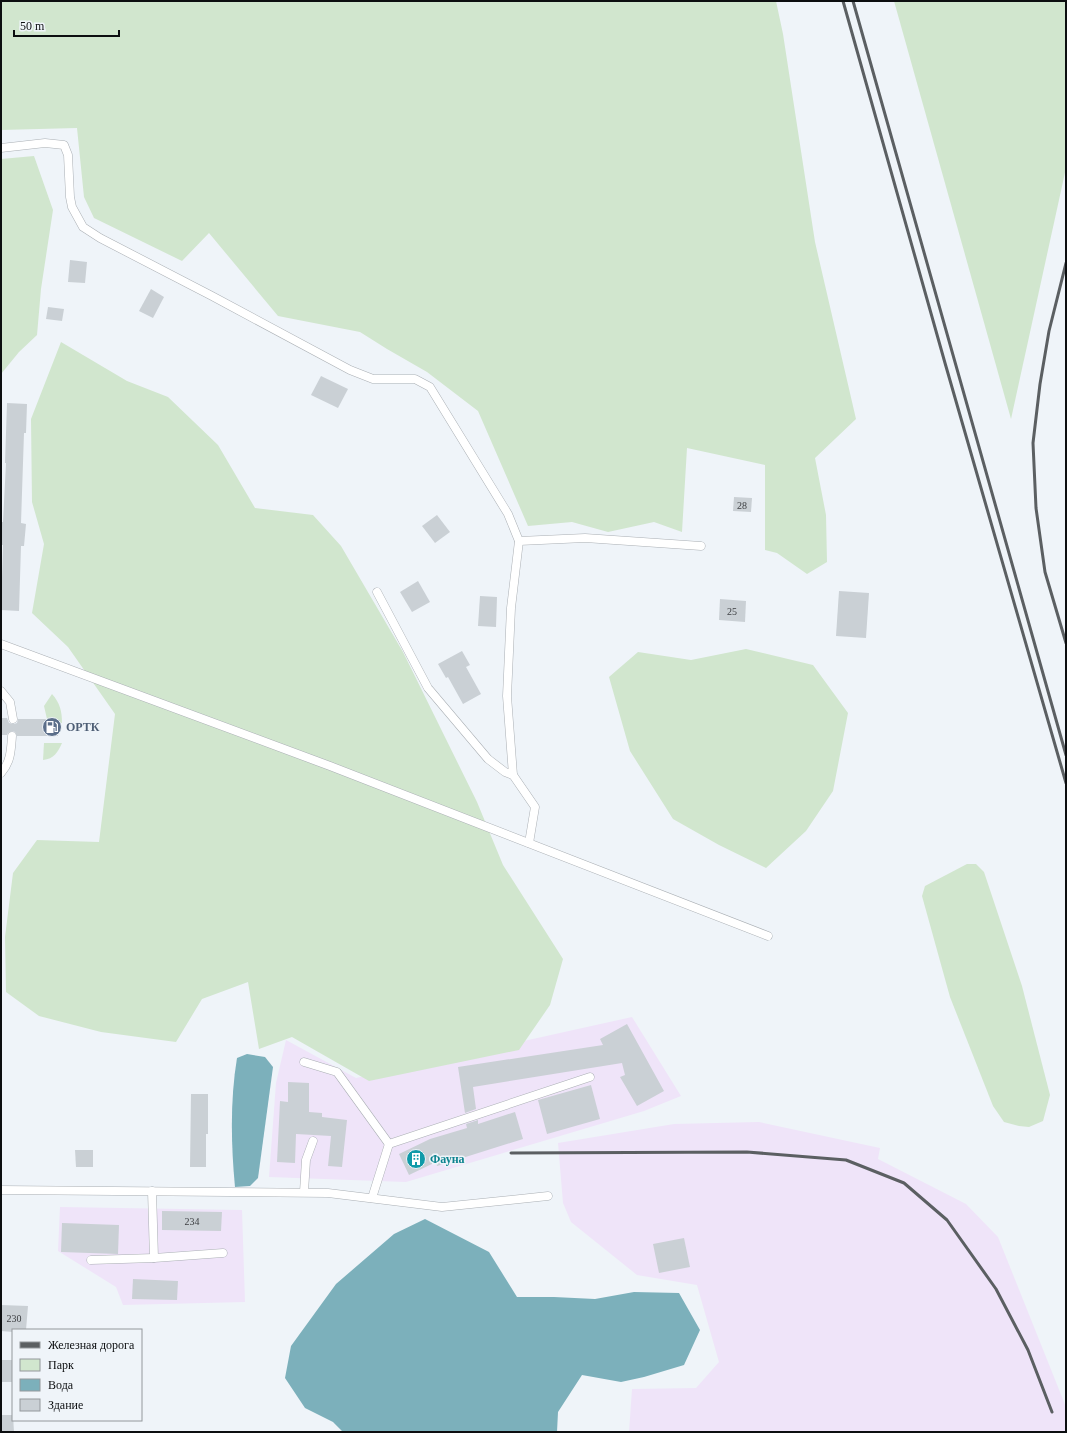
<svg xmlns="http://www.w3.org/2000/svg" width="1067" height="1433" viewBox="0 0 1067 1433" font-family="'Times New Roman',serif">
<style>
.industrial{fill:#efe4f9}
.green{fill:#d1e6ce}
.water{fill:#7cb0bb}
.building{fill:#cad0d5}
.lines{fill:none;stroke-linecap:round;stroke-linejoin:round}
.service-casing{stroke:#aaafb4;stroke-width:9}
.service{stroke:#fff;stroke-width:8}
.rail{stroke:#5b5f62;stroke-width:3}
.labels{text-anchor:middle;stroke-width:3;stroke-linejoin:round;paint-order:stroke}
.number-label{font-size:10px;fill:#3c3e41}
.service-label{font-size:12px;font-weight:bold;fill:#4e5e75;stroke:#eff4f9;text-anchor:start}
.culture-label{font-size:12px;font-weight:bold;fill:#0d838f;stroke:#eff4f9;text-anchor:start}
</style>
<rect width="100%" height="100%" fill="#eff4f9"/>
<g class="industrial">
<polygon points="632,1017 681,1096 644,1111 406,1182 269,1177 276,1083 286,1040 356,1078"/>
<polygon points="759,1122 880,1148 878,1159 966,1204 998,1237 1066,1407 1066,1432 629,1432 632,1389 696,1388 719,1362 697,1285 637,1275 571,1222 563,1203 558,1143 674,1124"/>
<polygon points="60,1207 242,1210 245,1302 123,1305 116,1287 58,1251"/>
</g>
<g class="green">
<polygon points="1,1 776,1 783,34 815,242 856,419 815,458 826,515 827,562 807,574 777,553 765,550 765,465 687,448 682,532 654,522 608,532 572,522 528,526 478,411 427,372 387,349 360,332 278,316 209,233 182,261 94,218 84,197 77,128 1,130"/>
<polygon points="894,1 1066,1 1066,168 1011,419"/>
<polygon points="34,156 53,210 41,289 37,335 19,352 1,374 1,159"/>
<polygon points="61,342 127,381 168,397 218,445 255,508 313,515 341,546 403,652 477,802 503,865 563,959 550,1005 519,1050 369,1081 292,1037 259,1049 248,982 202,999 176,1042 101,1032 39,1016 6,992 5,937 13,873 37,840 99,842 115,714 68,647 32,613 44,544 32,502 31,419"/>
<polygon points="746,649 813,665 848,713 833,791 806,831 766,868 719,845 673,819 630,751 609,677 638,652 691,660"/>
<path d="M52,694C60,703 62,711 62,723H58V719H47L44,706Z"/>
<path d="M44,743H62C58,752 54,759 43,760Z"/>
<polygon points="967,864 976,864 984,872 1022,986 1050,1095 1043,1121 1029,1127 1019,1126 1004,1122 993,1106 950,997 922,896 925,886"/>
</g>
<g class="water">
<path d="M247,1054L265,1057L273,1067L258,1178L250,1186L235,1187C231,1145 230,1100 237,1058Z"/>
<polygon points="425,1219 489,1252 517,1297 554,1297 595,1299 634,1292 679,1293 700,1330 684,1365 644,1377 621,1382 582,1375 558,1412 557,1432 343,1432 333,1422 305,1408 285,1378 291,1346 336,1284 394,1234"/>
</g>
<g class="building">
<polygon points="70,260 87,262 85,283 68,282"/>
<polygon points="151,289 164,297 153,318 139,311"/>
<polygon points="48,307 64,309 62,321 46,319"/>
<polygon points="321,376 348,389 338,408 311,395"/>
<polygon points="7,403 27,404 26,433 24,433 21,523 26,524 24,546 21,546 19,611 1,610 3,545 1,545 1,522 3,522 6,463 5,463"/>
<polygon points="734,497 752,498 751,512 733,511"/>
<polygon points="437,515 450,532 435,543 422,526"/>
<polygon points="418,581 430,602 412,612 400,592"/>
<polygon points="839,591 869,593 866,638 836,636"/>
<polygon points="480,596 497,597 496,627 478,626"/>
<polygon points="720,599 746,601 745,622 719,620"/>
<polygon points="462,651 470,665 466,667 481,694 463,704 448,677 446,678 438,664"/>
<polygon points="1,718 7,718 9,723 14,724 17,723 18,719 58,719 58,736 17,736 15,732 12,731 8,733 7,735 1,735"/>
<polygon points="627,1024 664,1091 637,1106 620,1077 625,1075 622,1063 473,1087 476,1109 465,1113 458,1067 603,1045 600,1039"/>
<polygon points="288,1082 309,1083 309,1112 322,1113 322,1117 347,1120 342,1167 328,1166 331,1136 296,1134 295,1163 277,1162 280,1101 288,1102"/>
<polygon points="591,1085 600,1119 547,1134 538,1100"/>
<polygon points="191,1094 208,1094 208,1134 206,1134 206,1167 190,1167"/>
<polygon points="515,1112 523,1139 437,1166 436,1162 409,1175 399,1154 430,1139 467,1128 466,1124 478,1120 478,1124"/>
<polygon points="75,1150 93,1150 93,1167 76,1167"/>
<polygon points="162,1211 222,1212 221,1231 162,1230"/>
<polygon points="62,1223 119,1225 118,1254 61,1252"/>
<polygon points="684,1238 690,1267 659,1273 653,1244"/>
<polygon points="133,1279 178,1281 177,1300 132,1299"/>
<polygon points="1,1305 28,1306 26,1330 13,1330 13,1332 1,1331"/>
<rect x="1" y="1360" width="12" height="22"/>
<polygon points="1,1415 13,1415 14,1432 1,1432"/>
</g>
<g class="lines">
<g class="service-casing">
<g id="service">
<polyline points="1,148 45,143 64,145 68,155 70,197 72,207 83,227 100,238 212,296 350,370 373,379 415,379 430,387 508,514 519,541 511,608 507,696 513,775 535,807 529,843"/>
<polyline points="519,541 585,538 701,546"/>
<polyline points="377,592 428,688 488,759 505,772 513,775"/>
<polyline points="1,644 330,766 768,936"/>
<polyline points="1,691 10,702 13,719"/>
<path d="M1,773C11,762 11,749 12,736"/>
<polyline points="304,1062 337,1072 389,1144"/>
<polyline points="1,1190 328,1193 442,1207 548,1196"/>
<polyline points="152,1191 154,1258 223,1253"/>
<polyline points="304,1192 306,1160 313,1141"/>
<polyline points="372,1198 389,1144 590,1077"/>
<polyline points="91,1260 154,1258"/>
</g>
</g>
<use href="#service" class="service"/>
<g class="rail">
<polyline points="843,1 945,363 1066,783"/>
<polyline points="853,1 1066,755"/>
<polyline points="1066,263 1049,331 1040,384 1033,443 1036,508 1045,572 1066,643"/>
<polyline points="511,1153 747,1152 846,1160 904,1183 947,1220 996,1289 1028,1350 1052,1412"/>
</g>
</g>
<defs>
<g id="fuel-disc" transform="scale(1)"><circle r="9.5" fill="#5c6f8a" stroke="#eff4f9"/><path d="M-5.5-6h7V0h2V4h1.3V-2.5L3-4.5l.8-.8L6-3V5H2.5V1h-1V6h-7ZM-4.2-4.7v3.2H.2V-4.7Z" fill="#fff"/></g>
<g id="building-disc" transform="scale(1)"><circle r="9.5" fill="#0f9aa8" stroke="#eff4f9"/><path d="M-4-6H4V6H1V3H-1V6H-4ZM-2.5-4.3h1.7v1.8h-1.7ZM.8-4.3h1.7v1.8H.8ZM-2.5-1h1.7V.8h-1.7ZM.8-1h1.7V.8H.8Z" fill="#fff"/></g>
</defs>
<g fill-rule="evenodd">
<use href="#fuel-disc" x="52" y="727"/>
<use href="#building-disc" x="416" y="1159"/>
</g>
<g class="labels">
<g class="number-label">
<text x="742" y="509">28</text>
<text x="732" y="615">25</text>
<text x="192" y="1225">234</text>
<text x="14" y="1322">230</text>
</g>
<g class="service-label">
<text x="66" y="731">ОРТК</text>
</g>
<g class="culture-label">
<text x="430" y="1163">Фауна</text>
</g>
</g>
<rect width="1067" height="1433" fill="none" stroke="#0c0e10" stroke-width="4"/>
<rect x="12" y="1329" width="130" height="92" fill="#eff4f9" stroke="#94989c"/>
<rect x="20" y="1342" width="20" height="6" fill="#5b5f62" stroke="#94989c"/>
<text x="48" y="1349" font-size="12" fill="#0c0e10">Железная дорога</text>
<rect x="20" y="1359" width="20" height="12" fill="#d1e6ce" stroke="#94989c"/>
<text x="48" y="1369" font-size="12" fill="#0c0e10">Парк</text>
<rect x="20" y="1379" width="20" height="12" fill="#7cb0bb" stroke="#94989c"/>
<text x="48" y="1389" font-size="12" fill="#0c0e10">Вода</text>
<rect x="20" y="1399" width="20" height="12" fill="#cad0d5" stroke="#94989c"/>
<text x="48" y="1409" font-size="12" fill="#0c0e10">Здание</text>
<path d="M14 30v6h105v-6" fill="none" stroke="#0c0e10" stroke-width="2"/>
<text x="20" y="30" font-size="12" fill="#0c0e10" stroke="#eff4f9" stroke-width="3" paint-order="stroke">50 m</text>
</svg>
